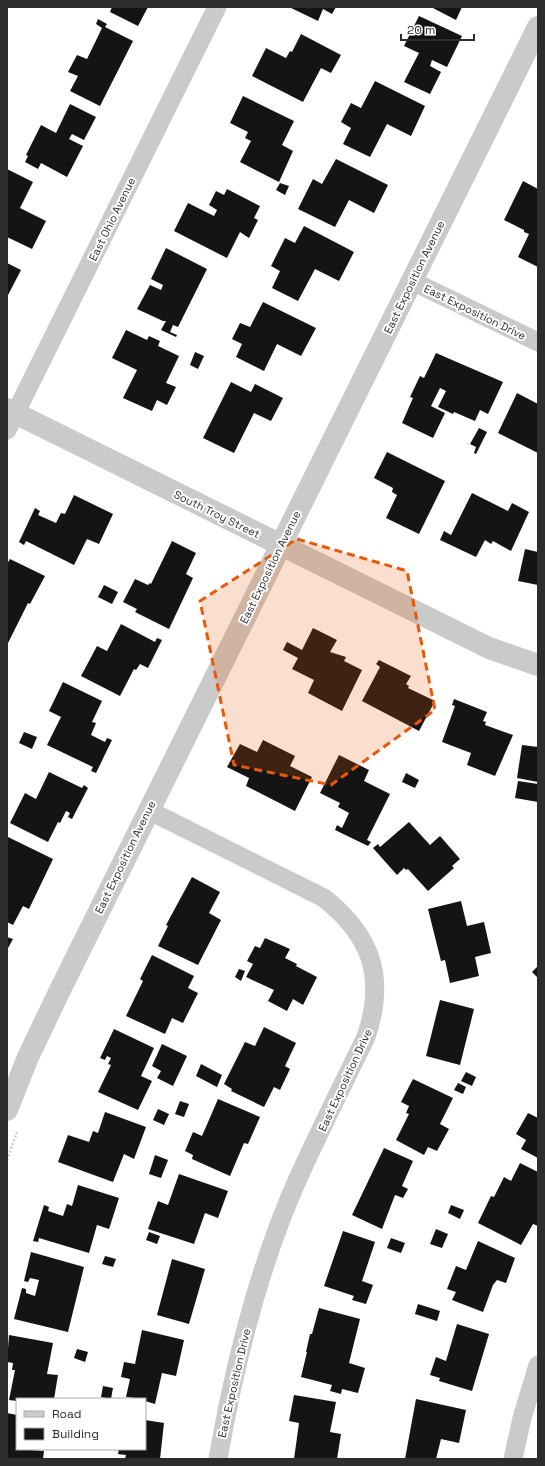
<svg xmlns="http://www.w3.org/2000/svg" width="545" height="1466" viewBox="0 0 545 1466" font-family="'Space Grotesk',sans-serif">
<style>
.building{fill:#141414}
.lines{fill:none;stroke-linecap:round;stroke-linejoin:round}
.path{stroke:#cacaca;stroke-width:2.5;stroke-dasharray:2 2;stroke-linecap:butt}
.minor{stroke:#cacaca;stroke-width:19}
.tertiary{stroke:#cacaca;stroke-width:22}
.marked{fill:#e8590c;fill-opacity:0.2;stroke:#e8590c;stroke-width:3;stroke-dasharray:8 5;stroke-linejoin:round}
.labels{text-anchor:middle;stroke-width:4;stroke-linejoin:round;paint-order:stroke}
.street-label{font-size:11px;fill:#2d2d2d;stroke:#fff}
</style>
<rect width="100%" height="100%" fill="#fff"/>
<g class="building">
<polygon points="112,7 148,7 138,26 110,12"/>
<polygon points="289,7 336,7 332,14 323,9 318,21"/>
<polygon points="431,7 462,7 456,20"/>
<polygon points="419,16 462,36 447,67 432,60 430,66 441,72 430,94 404,82 419,53 404,46"/>
<polygon points="98,19 107,24 105,27 133,41 100,106 70,91 78,76 68,72 77,55 87,59 102,28 96,24"/>
<polygon points="301,34 341,55 331,73 321,68 303,102 252,76 266,48 286,58 290,51 292,52"/>
<polygon points="375,81 425,106 411,136 387,124 370,157 343,144 351,128 341,122 351,103 361,108"/>
<polygon points="243,96 294,121 282,145 293,151 279,182 240,162 251,141 245,138 248,132 230,123"/>
<polygon points="70,104 96,117 84,140 72,134 69,139 83,146 67,177 41,163 38,169 25,162 28,156 26,155 41,125 56,133"/>
<polygon points="336,159 388,185 374,213 349,200 335,227 298,209 313,179 322,184"/>
<polygon points="7,169 33,182 20,208 46,221 32,249 7,237"/>
<polygon points="523,181 538,189 538,267 518,257 529,234 524,232 524,230 504,220"/>
<polygon points="280,183 289,186 285,195 276,190"/>
<polygon points="227,189 260,206 254,218 258,220 249,238 240,232 227,258 174,231 188,203 214,216 217,210 209,205 216,191 224,195"/>
<polygon points="304,226 354,252 339,281 315,269 298,301 272,288 280,271 271,266 285,238 295,243"/>
<polygon points="166,248 207,269 178,327 173,325 170,332 177,335 176,337 161,330 166,321 163,321 137,309 150,285 161,290 163,285 151,279"/>
<polygon points="7,263 21,270 7,297"/>
<polygon points="263,302 316,328 301,356 277,344 264,371 236,357 242,344 232,339 240,323 250,327"/>
<polygon points="126,330 147,340 149,336 160,341 158,346 179,356 166,383 176,387 167,405 157,400 152,411 123,398 137,370 112,358"/>
<polygon points="195,352 204,356 198,369 190,365"/>
<polygon points="436,353 503,382 488,414 480,410 475,421 454,412 453,414 438,407 446,391 440,388 431,406 445,413 433,438 402,423 413,398 410,397 420,376 424,378"/>
<polygon points="231,382 251,392 255,384 283,398 271,421 254,413 234,453 203,438"/>
<polygon points="517,393 538,404 538,453 498,433"/>
<polygon points="479,428 487,432 476,454 474,453 476,447 470,444"/>
<polygon points="387,452 445,481 419,534 386,518 397,495 392,492 393,488 374,478"/>
<polygon points="472,493 508,511 512,503 529,512 511,551 493,541 491,544 485,540 476,557 440,540 444,531 451,535"/>
<polygon points="74,495 113,514 99,544 87,539 74,565 26,541 24,545 19,542 35,508 40,511 38,515 56,523 61,513 65,514"/>
<polygon points="172,541 196,553 186,574 193,578 169,629 135,612 137,609 123,602 135,579 148,585 150,583 151,584"/>
<polygon points="525,549 538,552 538,585 518,581"/>
<polygon points="10,559 45,576 30,604 28,603 8,643 7,642 7,564"/>
<polygon points="104,585 118,592 112,604 98,597"/>
<polygon points="121,624 155,642 157,638 162,640 148,668 140,664 136,670 134,669 120,696 81,676 97,646 107,651"/>
<polygon points="313,628 337,640 330,652 346,657 344,661 362,670 342,711 308,693 314,680 292,669 298,658 283,650 287,642 302,650"/>
<polygon points="379,660 411,676 406,684 409,686 408,688 435,701 419,731 362,701 380,667 376,664"/>
<polygon points="63,682 102,701 92,722 96,723 91,735 105,742 107,738 112,740 96,773 91,771 93,767 47,745 61,717 49,711"/>
<polygon points="454,699 487,712 483,721 486,722 485,725 513,735 495,776 467,765 471,753 442,742 455,706 452,705"/>
<polygon points="24,732 37,737 32,749 19,743"/>
<polygon points="263,740 295,756 290,766 312,777 295,811 246,786 249,778 227,767 240,744 257,752"/>
<polygon points="522,745 538,747 538,782 517,778"/>
<polygon points="339,755 369,770 364,781 390,794 367,840 371,842 368,846 335,830 337,825 342,828 349,813 338,807 340,803 320,793"/>
<polygon points="49,772 82,788 84,785 88,788 72,819 68,817 70,813 66,811 60,823 58,822 48,842 10,823 25,793 36,799"/>
<polygon points="406,773 419,780 415,788 402,782"/>
<polygon points="518,781 538,784 538,802 515,798"/>
<polygon points="409,822 430,845 440,836 460,859 452,866 454,868 428,891 408,869 406,870 404,868 397,875 373,848 378,844 380,847"/>
<polygon points="8,837 53,859 29,909 23,906 13,925 7,922 7,840"/>
<polygon points="192,877 220,892 209,913 221,920 198,965 158,946 168,926 166,925"/>
<polygon points="461,901 467,926 484,922 491,953 475,957 479,976 450,983 445,960 441,961 428,909"/>
<polygon points="7,937 13,939 7,950"/>
<polygon points="265,938 290,949 285,958 297,964 296,966 317,977 303,1005 293,999 287,1011 268,1001 274,990 246,977 253,964 247,961 255,946 260,948"/>
<polygon points="152,955 194,976 188,988 198,993 183,1023 172,1018 165,1034 126,1016 143,981 140,979"/>
<polygon points="538,966 538,978 532,972"/>
<polygon points="239,969 245,971 241,981 235,977"/>
<polygon points="440,1000 474,1009 460,1065 426,1056"/>
<polygon points="264,1027 296,1043 285,1066 290,1069 280,1090 274,1087 264,1107 231,1091 232,1089 224,1084 245,1042 255,1046"/>
<polygon points="114,1029 154,1048 141,1076 152,1081 138,1110 98,1092 111,1065 108,1064 111,1058 107,1056 105,1060 100,1058"/>
<polygon points="162,1044 187,1056 173,1086 157,1078 161,1071 152,1066"/>
<polygon points="201,1064 222,1075 217,1087 196,1076"/>
<polygon points="466,1072 476,1077 472,1086 461,1081"/>
<polygon points="413,1079 453,1098 440,1124 449,1129 437,1151 428,1147 424,1155 396,1140 409,1114 406,1113 409,1106 401,1102"/>
<polygon points="458,1083 466,1087 463,1094 454,1090"/>
<polygon points="218,1099 260,1117 248,1144 244,1143 230,1176 192,1159 193,1155 185,1151 193,1132 202,1136"/>
<polygon points="180,1101 189,1104 184,1117 175,1114"/>
<polygon points="158,1109 169,1114 164,1125 153,1120"/>
<polygon points="105,1112 146,1127 134,1159 124,1154 113,1182 58,1162 68,1135 89,1142 93,1131 98,1133"/>
<polygon points="528,1113 538,1118 538,1158 521,1149 526,1140 516,1134"/>
<polygon points="384,1148 413,1161 402,1186 408,1189 403,1198 395,1195 382,1229 352,1215"/>
<polygon points="155,1155 168,1160 161,1178 149,1174"/>
<polygon points="520,1163 538,1172 538,1226 533,1224 521,1245 478,1223 491,1196 494,1197 504,1177 511,1181"/>
<polygon points="179,1174 228,1191 218,1218 205,1213 194,1244 148,1229 158,1201 168,1205"/>
<polygon points="78,1185 119,1198 109,1229 97,1225 89,1253 39,1238 38,1242 33,1241 44,1205 49,1207 48,1211 63,1216 67,1204 72,1206"/>
<polygon points="451,1205 464,1210 460,1219 448,1213"/>
<polygon points="436,1229 448,1234 442,1248 430,1244"/>
<polygon points="343,1231 375,1242 362,1281 373,1285 366,1304 352,1300 354,1296 324,1286"/>
<polygon points="149,1232 160,1236 157,1244 146,1240"/>
<polygon points="391,1238 405,1243 401,1253 387,1248"/>
<polygon points="478,1241 515,1258 506,1283 497,1280 493,1285 483,1312 452,1300 456,1292 447,1289 456,1266 466,1270"/>
<polygon points="31,1252 84,1267 68,1332 14,1319 22,1288 26,1289 26,1293 35,1296 39,1280 30,1278 28,1282 24,1281"/>
<polygon points="105,1256 116,1259 113,1267 102,1264"/>
<polygon points="172,1259 205,1269 189,1324 157,1315"/>
<polygon points="418,1304 440,1311 437,1321 415,1314"/>
<polygon points="319,1308 360,1319 349,1363 365,1368 358,1393 342,1389 341,1394 330,1391 332,1385 301,1377 307,1352 306,1352 310,1334 312,1334"/>
<polygon points="457,1324 489,1334 472,1391 439,1381 440,1378 430,1375 436,1357 446,1361"/>
<polygon points="142,1330 184,1340 176,1376 162,1373 155,1404 145,1401 145,1399 126,1397 130,1379 121,1377 124,1362 135,1364"/>
<polygon points="9,1335 53,1343 47,1374 58,1375 54,1399 17,1399 17,1401 9,1400 15,1370 12,1370 13,1363 7,1362"/>
<polygon points="77,1349 88,1352 85,1362 74,1358"/>
<polygon points="103,1386 113,1388 111,1399 101,1397"/>
<polygon points="294,1395 336,1402 330,1432 341,1434 337,1459 294,1459 299,1423 289,1421"/>
<polygon points="416,1399 466,1410 459,1443 441,1439 436,1459 405,1459"/>
<polygon points="7,1413 17,1415 17,1449 44,1451 43,1459 7,1459"/>
<polygon points="145,1420 164,1423 160,1459 125,1459 126,1455 118,1454 119,1449 145,1449"/>
</g>
<g class="lines">
<polyline class="path" points="7,1160 17,1132"/>
<g class="minor">
<polyline points="412,281 538,342"/>
<polyline points="7,430 217,7"/>
<path d="M148,810L324,898C372,936 386,978 366,1037C344,1082 321,1128 300,1174C259,1264 235,1361 218,1459"/>
<polyline points="513,1459 522,1418 538,1365"/>
</g>
<g class="tertiary">
<polyline points="7,409 489,648 538,665"/>
<polyline points="7,1110 28,1057 61,988 538,27"/>
</g>
</g>
<path class="marked" d="M297,539L407,571L435,710L331,785L234,765L200,601Z"/>
<g class="labels">
<g class="street-label">
<text transform="translate(112 219) rotate(-64)" y="4">East Ohio Avenue</text>
<text transform="translate(414 277) rotate(-64)" y="4">East Exposition Avenue</text>
<text transform="translate(475 312) rotate(26)" y="4">East Exposition Drive</text>
<text transform="translate(217 514) rotate(26)" y="4">South Troy Street</text>
<text transform="translate(270 567) rotate(-64)" y="4">East Exposition Avenue</text>
<text transform="translate(125 857) rotate(-64)" y="4">East Exposition Avenue</text>
<text transform="translate(345 1080) rotate(-65)" y="4">East Exposition Drive</text>
<text transform="translate(234 1383) rotate(-77)" y="4">East Exposition Drive</text>
</g>
</g>
<rect width="545" height="1466" fill="none" stroke="#2d2d2d" stroke-width="16"/>
<rect x="16" y="1398" width="130" height="52" fill="#ffffff" stroke="#ababab"/>
<rect x="24" y="1411" width="20" height="6" fill="#cacaca" stroke="#ababab"/>
<text x="52" y="1418" font-size="12" fill="#2d2d2d">Road</text>
<rect x="24" y="1428" width="20" height="12" fill="#141414" stroke="#ababab"/>
<text x="52" y="1438" font-size="12" fill="#2d2d2d">Building</text>
<path d="M401 34v6h73v-6" fill="none" stroke="#2d2d2d" stroke-width="2"/>
<text x="407" y="34" font-size="12" fill="#2d2d2d" stroke="#ffffff" stroke-width="3" paint-order="stroke">20 m</text>
</svg>
